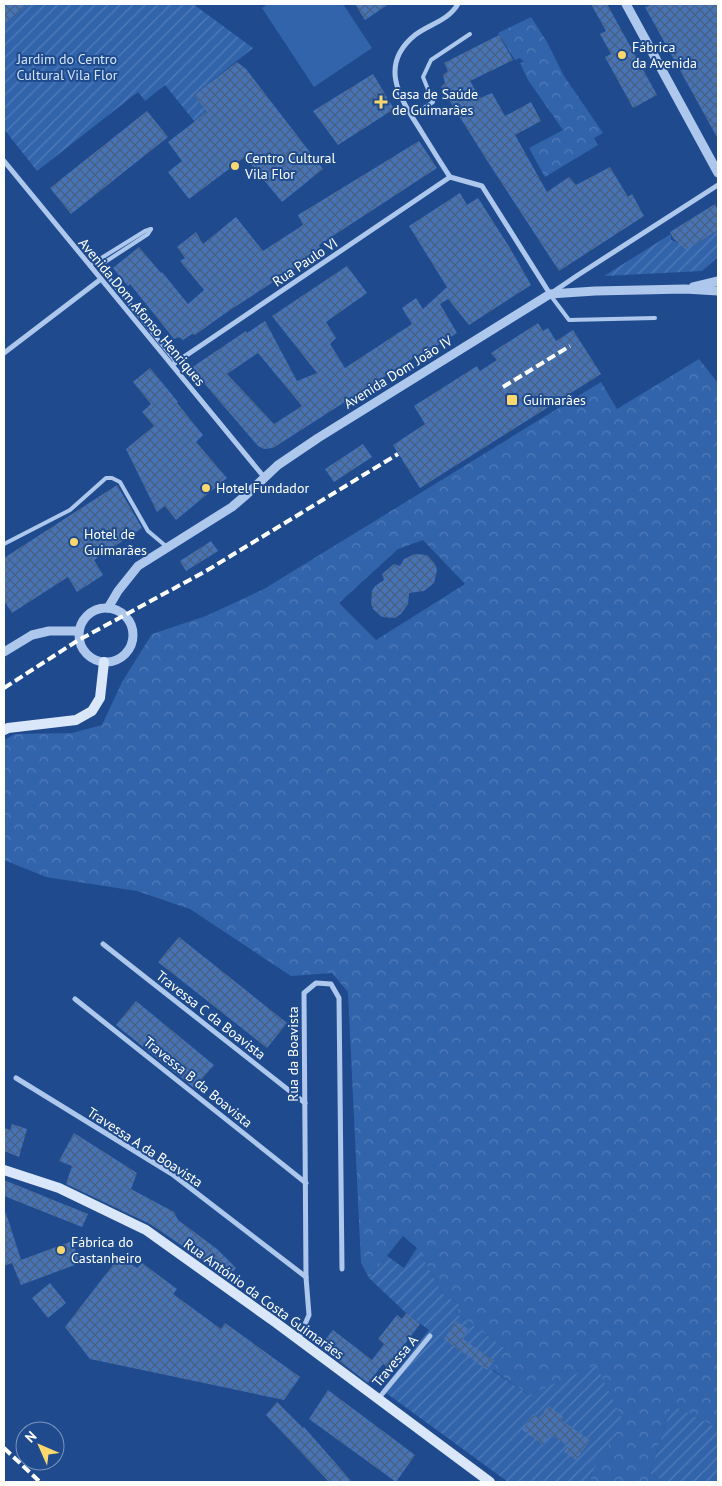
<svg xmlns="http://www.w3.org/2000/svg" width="722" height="1486" viewBox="0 0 722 1486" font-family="'PT Sans',sans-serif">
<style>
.forest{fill:url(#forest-crowns);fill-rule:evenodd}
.garden{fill:url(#garden-furrows)}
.pitch{fill:#3264ac}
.building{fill:url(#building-cross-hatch);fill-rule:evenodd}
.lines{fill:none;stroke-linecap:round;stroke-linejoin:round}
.service{stroke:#adc7ed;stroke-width:4}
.minor{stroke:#adc7ed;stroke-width:5}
.tertiary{stroke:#adc7ed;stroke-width:9}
.secondary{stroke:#dae6f9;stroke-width:10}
.rail{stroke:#fff;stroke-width:4;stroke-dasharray:9 4;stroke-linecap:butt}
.poi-dot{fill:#fbd86d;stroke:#1f4b8e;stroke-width:2}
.labels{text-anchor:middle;stroke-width:4;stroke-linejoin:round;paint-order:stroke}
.poi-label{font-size:14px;fill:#fff;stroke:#1f4b8e;text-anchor:start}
.park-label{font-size:14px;fill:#d3e3f9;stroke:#1f4b8e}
.street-label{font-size:14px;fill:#fff;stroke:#1f4b8e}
</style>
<defs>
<pattern id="forest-crowns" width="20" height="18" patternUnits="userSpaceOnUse" patternTransform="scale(1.25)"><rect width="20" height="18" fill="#3264ac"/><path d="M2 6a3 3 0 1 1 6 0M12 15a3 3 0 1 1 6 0" fill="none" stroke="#517bb8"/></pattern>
<pattern id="garden-furrows" width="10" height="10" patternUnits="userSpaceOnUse" patternTransform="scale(1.25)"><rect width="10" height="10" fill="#3264ac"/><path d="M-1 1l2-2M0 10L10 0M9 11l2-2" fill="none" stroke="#517bb8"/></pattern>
<pattern id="building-cross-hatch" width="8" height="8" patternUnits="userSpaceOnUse" patternTransform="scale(1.25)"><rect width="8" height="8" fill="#4774b6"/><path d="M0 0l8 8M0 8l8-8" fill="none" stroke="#4a6081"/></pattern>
</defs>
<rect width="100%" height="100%" fill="#1f4b8e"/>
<g class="forest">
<polygon points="531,17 547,42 564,76 603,133 594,138 598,145 545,177 529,148 563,130 528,80 520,63 524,62 520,58 515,60 498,33"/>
<path d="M699,359L717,382H718V1428L672,1405L650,1473L665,1482H590L592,1472L596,1366L529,1395L492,1369L506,1349L456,1313L461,1305L443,1294L417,1248L403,1236L369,1278L361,1263L348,992L332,973L291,976L190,909L137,891L46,877L4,860V740L15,734L72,733L102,725L122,682L152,634L206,616L264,589L601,382L617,409ZM423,540L465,584L376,640L339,603L398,549Z"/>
</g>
<g class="garden">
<polygon points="27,4 193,4 253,48 194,95 207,112 195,122 165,85 145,101 138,92 37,171 4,129 4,25"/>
<polygon points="718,230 718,257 702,271 604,276 671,234 671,240 679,243 686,249"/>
<polygon points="417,1248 443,1294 461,1305 456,1313 506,1349 492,1370 529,1395 596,1365 623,1421 592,1472 590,1482 508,1482 382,1390 429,1330 406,1313 369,1278 387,1256 404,1268"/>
<polygon points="672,1405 718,1428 718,1482 665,1482 650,1473"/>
</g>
<polygon class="pitch" points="268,4 343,4 372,48 314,87 262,8"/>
<g class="building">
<polygon points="7,4 28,4 4,25 4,7"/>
<polygon points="355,4 389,4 365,20"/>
<polygon points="591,4 607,4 657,95 633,108 605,57 611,54 600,34 606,31"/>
<polygon points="654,4 718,4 718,139 645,7"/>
<polygon points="499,35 513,60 470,81 480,98 492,93 505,116 531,102 541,121 515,135 547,192 569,177 576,185 610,167 628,197 632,194 644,216 559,271 488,162 441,87 445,83 443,75 448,71 444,63"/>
<polygon points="237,62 246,69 323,169 282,202 245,157 189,199 168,172 182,161 168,142 207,112 194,95"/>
<polygon points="373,74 394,109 338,145 313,111"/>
<polygon points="147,111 168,137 71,214 50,188"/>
<polygon points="419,141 437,168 319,245 321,251 227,312 195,335 192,334 183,340 179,337 174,339 130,284 128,286 113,268 139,247 161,273 162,272 188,304 204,290 180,261 185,258 177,247 196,232 203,244 236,217 263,251 303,225 298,215"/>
<path d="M460,193L467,205L478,198L510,248L531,285L469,325L448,299L440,304L457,333L427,352L426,350L273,448L264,449L258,446L191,368L246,331L247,333L265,321L297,381L317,373L272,316L347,266L367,293L326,322L336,338L330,344L345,368L412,324L402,308L416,298L423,309L447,287L409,226ZM258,353L302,406L274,424L227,374Z"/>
<polygon points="715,204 718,211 718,230 686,250 673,238 670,232"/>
<polygon points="538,323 543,331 548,328 556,341 573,330 601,374 420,488 393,445 425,424 414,406 477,366 480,371 497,360 491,353"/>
<polygon points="150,368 178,402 177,403 203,435 196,442 227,478 176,520 165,506 157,512 126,449 154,426 142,412 151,404 133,382"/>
<polygon points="363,444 372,457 334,482 325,469"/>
<polygon points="117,485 142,528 94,560 103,575 77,592 68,577 12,613 4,601 4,558"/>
<polygon points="211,541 218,551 186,571 180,561"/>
<polygon points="415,554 427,555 435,564 437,570 434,583 424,591 409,593 408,604 401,614 395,618 382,617 373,609 371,603 372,591 375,586 384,580 382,574 394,564 400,566 404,559"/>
<polygon points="179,937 287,1023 267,1048 158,962"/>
<polygon points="136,1001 214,1065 194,1088 116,1025"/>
<polygon points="12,1124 27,1129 19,1157 4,1151 4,1128 10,1130"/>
<polygon points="74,1133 137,1173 131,1189 174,1212 178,1220 217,1249 236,1268 227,1279 196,1255 150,1224 66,1184 72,1166 59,1161"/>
<polygon points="4,1180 88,1214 82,1227 4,1196"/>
<polygon points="4,1213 6,1213 21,1260 72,1241 80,1263 21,1285 12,1263 4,1266"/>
<polygon points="120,1256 137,1268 142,1263 177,1289 173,1294 221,1329 225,1323 300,1377 284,1400 90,1359 65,1327"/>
<polygon points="50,1283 66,1303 48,1318 32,1298"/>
<polygon points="406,1313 420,1324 387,1367 383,1364 368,1383 320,1346 333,1330 372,1360 384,1344 378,1339 397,1315 402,1319"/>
<polygon points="456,1321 468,1329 462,1338 494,1361 487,1370 444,1339"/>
<polygon points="328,1390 415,1455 396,1482 309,1419"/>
<polygon points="277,1402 303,1428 304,1427 352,1482 329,1482 266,1415"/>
<polygon points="548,1406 564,1417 561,1420 590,1440 576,1460 564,1452 568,1446 551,1434 544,1445 522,1430 533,1414 539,1418"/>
</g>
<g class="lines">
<g class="service">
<polyline points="412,116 433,102 423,77 431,60 470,34"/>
<polyline points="151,229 148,234 102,264 101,268 176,362"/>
<polyline points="90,265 145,231 151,229"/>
<polyline points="551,296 569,320 655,318"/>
<polyline points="4,544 70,510 106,478 112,478 120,482 148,531 167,547"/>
</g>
<g class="minor">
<path d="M458,4C448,21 429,24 415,35C377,66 401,99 421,131C431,147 440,162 450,177L482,186L550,294L578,275L718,185"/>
<polyline points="4,161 264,477"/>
<polyline points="4,353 101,279"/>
<polyline points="172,365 450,177"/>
<polyline points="103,944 305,1103"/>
<polyline points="75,999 306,1183"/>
<polyline points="16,1078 172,1174 306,1277"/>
<polyline points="298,1340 309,1315 306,1277 304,993 316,983 331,984 339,998 342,1269"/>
<polyline points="378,1399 430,1336"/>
</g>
<g class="tertiary">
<polyline points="626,4 718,173"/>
<polyline points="693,287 718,281"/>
<polyline points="108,608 118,591 138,566 232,507 246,495 278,465 318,438 550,294 595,291 685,289 718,291"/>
<circle cx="106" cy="635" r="27"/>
<polyline points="4,652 32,635 49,631 79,631"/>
</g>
<g class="secondary">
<polyline points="4,730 8,728 76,720 92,711 100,698 104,662"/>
<polyline points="4,1170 59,1188 146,1230 275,1322 490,1482"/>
</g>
<g class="rail">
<polyline points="503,387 570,346"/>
<polyline points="4,688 77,641 206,571 398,454"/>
<polyline points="4,1448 40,1482"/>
</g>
</g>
<g class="poi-dot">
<circle cx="622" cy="55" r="5"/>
<path d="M378.5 94.5h5v5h5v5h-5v5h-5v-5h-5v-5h5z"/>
<circle cx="235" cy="166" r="5"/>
<rect x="506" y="394" width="12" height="12" rx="2.5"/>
<circle cx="206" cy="488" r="5"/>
<circle cx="74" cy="542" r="5"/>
<circle cx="61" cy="1250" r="5"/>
</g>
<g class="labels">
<g class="poi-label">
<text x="632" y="52">Fábrica<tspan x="632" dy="16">da Avenida</tspan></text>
<text x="392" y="99">Casa de Saúde<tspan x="392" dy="16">de Guimarães</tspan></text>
<text x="245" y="163">Centro Cultural<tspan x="245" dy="16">Vila Flor</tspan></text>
<text x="523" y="405">Guimarães</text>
<text x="216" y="493">Hotel Fundador</text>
<text x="84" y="539">Hotel de<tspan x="84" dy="16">Guimarães</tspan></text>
<text x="71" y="1247">Fábrica do<tspan x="71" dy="16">Castanheiro</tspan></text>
</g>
<g class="park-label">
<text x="67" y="64">Jardim do Centro<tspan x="67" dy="16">Cultural Vila Flor</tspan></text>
</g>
<g class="street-label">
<text transform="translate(305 262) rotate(-34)" y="5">Rua Paulo VI</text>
<text transform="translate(142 312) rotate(50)" y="5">Avenida Dom Afonso Henriques</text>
<text transform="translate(398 372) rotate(-32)" y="5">Avenida Dom João IV</text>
<text transform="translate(211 1015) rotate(38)" y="5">Travessa C da Boavista</text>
<text transform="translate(293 1054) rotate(-90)" y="5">Rua da Boavista</text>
<text transform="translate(198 1082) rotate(39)" y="5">Travessa B da Boavista</text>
<text transform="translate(145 1147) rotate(33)" y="5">Travessa A da Boavista</text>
<text transform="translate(264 1299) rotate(36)" y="5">Rua António da Costa Guimarães</text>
<text transform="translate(395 1361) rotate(-50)" y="5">Travessa A</text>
</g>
</g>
<rect width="722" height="1486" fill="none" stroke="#ffffff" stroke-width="10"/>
<g transform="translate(40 1446) rotate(315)"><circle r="24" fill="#1f4b8e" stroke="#7993bb"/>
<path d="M0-4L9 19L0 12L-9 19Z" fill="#fbd86d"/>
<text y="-8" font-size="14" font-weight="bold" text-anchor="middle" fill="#ffffff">N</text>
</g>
</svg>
